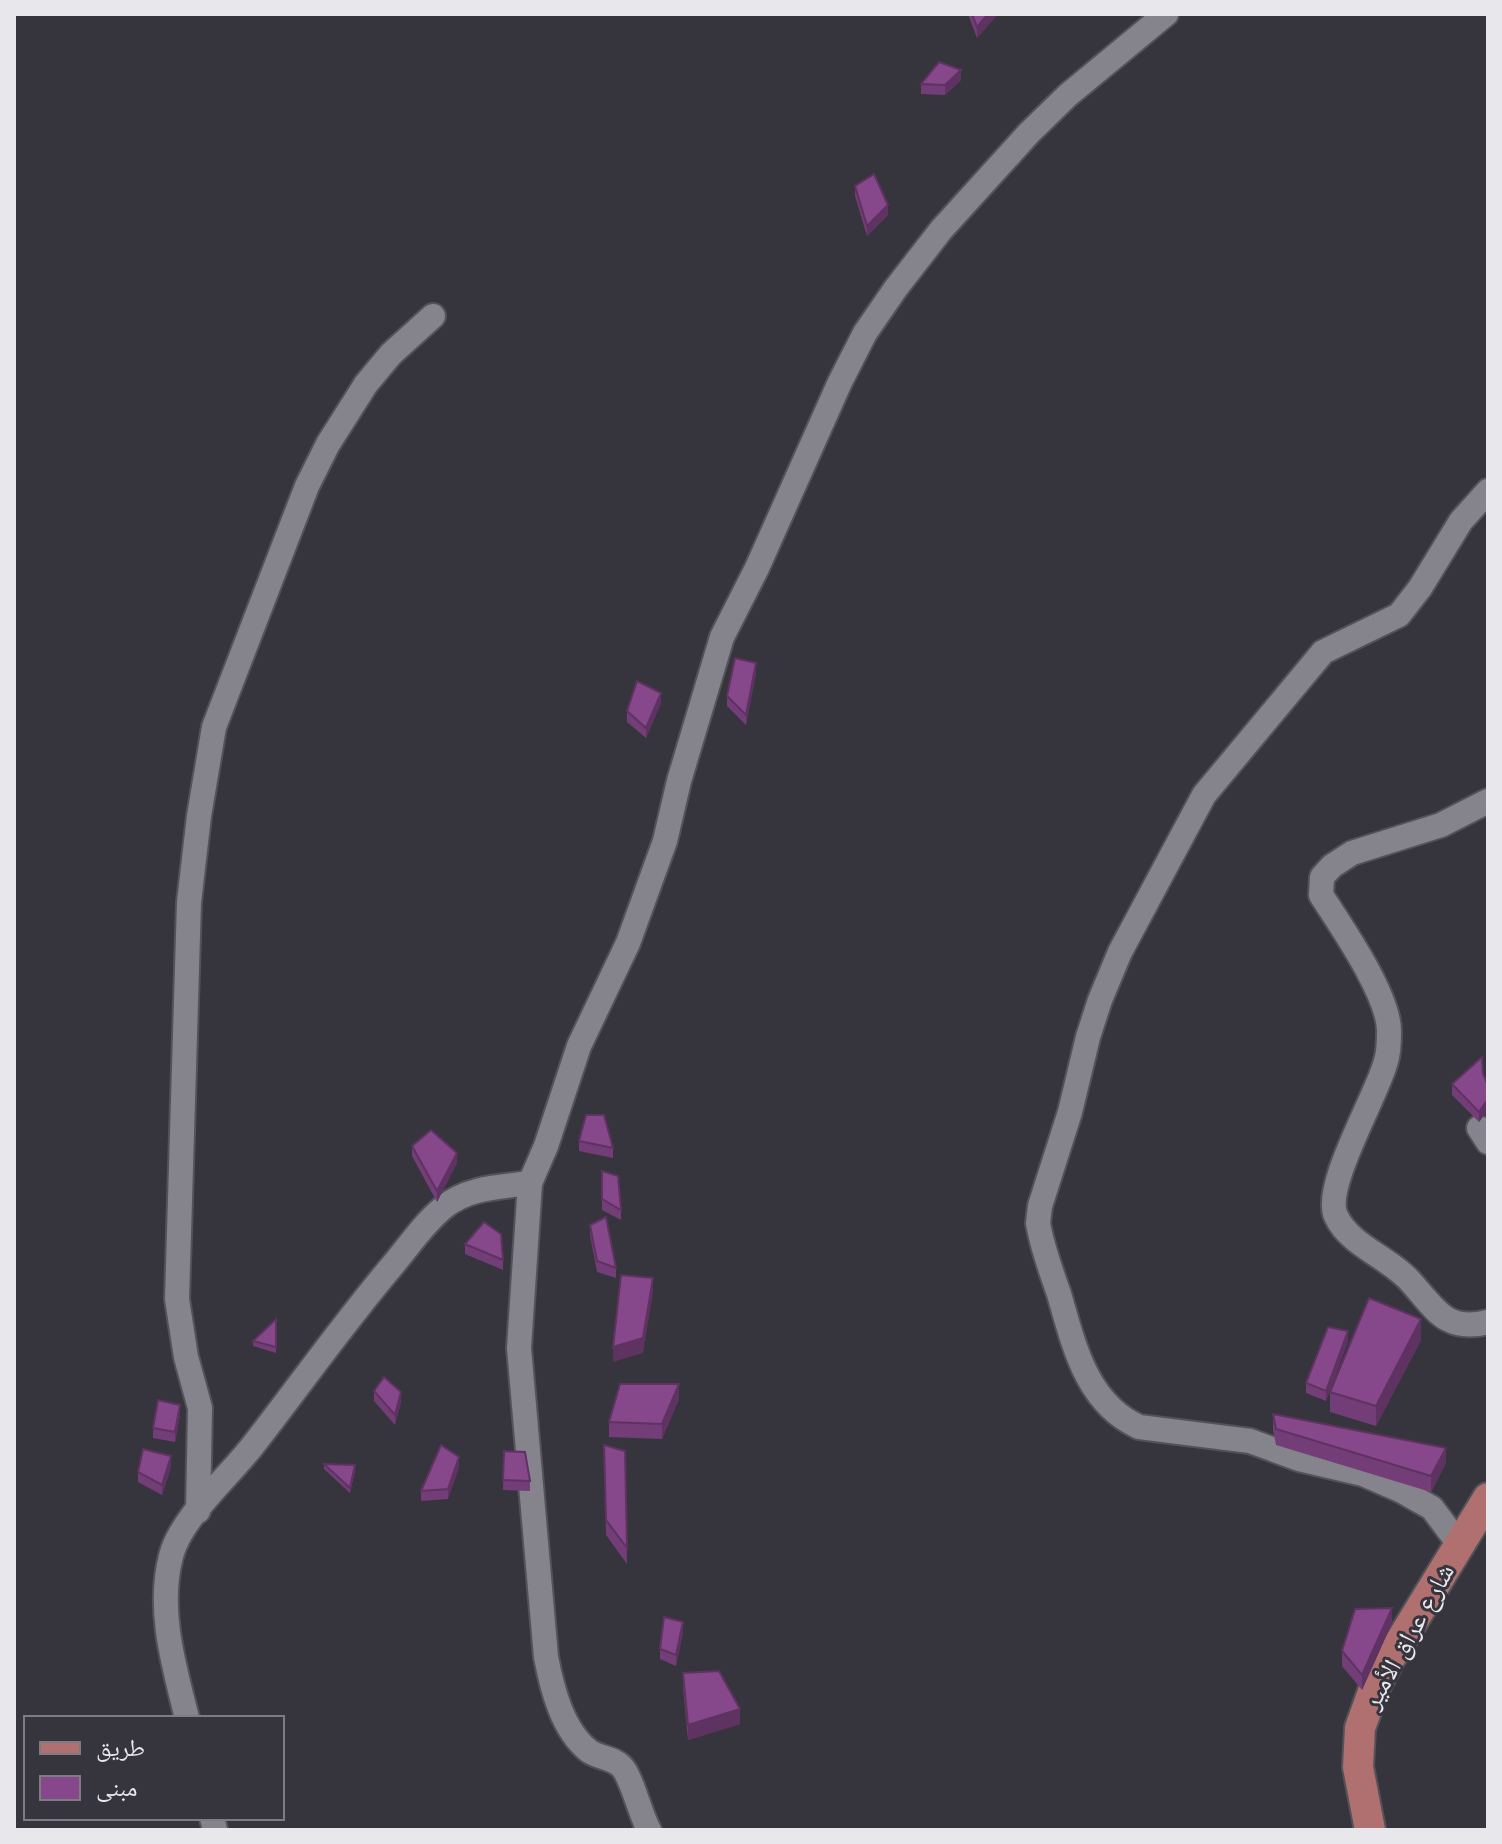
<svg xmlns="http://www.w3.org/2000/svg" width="1502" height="1844" viewBox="0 0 1502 1844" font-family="Montserrat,'Noto Naskh Arabic',sans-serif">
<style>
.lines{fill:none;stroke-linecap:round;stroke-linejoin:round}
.minor-casing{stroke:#525258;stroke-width:28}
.major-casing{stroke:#525258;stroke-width:34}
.minor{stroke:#85848d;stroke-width:24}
.major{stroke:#b0706f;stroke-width:30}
.wall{fill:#733d78}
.shaded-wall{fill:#5e3261}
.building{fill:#86478b;stroke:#5e3261;stroke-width:2}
.labels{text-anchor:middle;stroke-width:6;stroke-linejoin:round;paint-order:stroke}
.street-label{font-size:26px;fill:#e7e7ec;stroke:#36353d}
</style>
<rect width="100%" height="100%" fill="#36353d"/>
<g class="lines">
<g class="minor-casing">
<g id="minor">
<path d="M1488,801L1441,825L1352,853L1332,866L1322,877L1321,895C1341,926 1389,995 1389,1031C1389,1040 1389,1052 1386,1061C1378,1094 1322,1187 1336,1216C1349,1245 1388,1257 1409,1280C1435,1308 1445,1333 1488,1322"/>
<polyline points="1479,1128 1488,1142"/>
<polyline points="198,1511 200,1408 186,1357 177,1299 189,902 199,816 214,727 307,486 328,444 366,384 391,354 433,316"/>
<path d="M1459,1544L1432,1508L1402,1491L1363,1474L1299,1459L1250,1441L1139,1427C1086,1403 1074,1345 1059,1294C1051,1271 1042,1247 1038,1223L1040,1206L1070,1112L1088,1037L1100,1000L1120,952L1204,795L1323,652L1399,615L1420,588L1461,521L1488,491"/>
<path d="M187,1718C174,1666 157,1610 171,1556C181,1517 229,1477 254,1444C300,1385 343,1324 392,1266C409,1246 424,1223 444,1207C468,1187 501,1187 530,1183"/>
<polyline points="212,1818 215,1830"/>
<path d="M649,1830C640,1814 632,1778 622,1767C614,1758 599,1758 589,1751C562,1730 552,1688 546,1657L519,1348L530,1183L546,1146L579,1046L628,943L665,841L679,781L722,637L757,568L840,382L865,333L896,288L941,230L1029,133L1068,95L1166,14"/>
</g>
</g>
<g class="major-casing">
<polyline id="major" points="1370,1830 1358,1767 1360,1728 1374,1689 1389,1660 1488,1498"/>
</g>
<use href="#minor" class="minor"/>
<use href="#major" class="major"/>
</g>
<g class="wall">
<polygon points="968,14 998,14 977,38"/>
<polygon points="961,80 945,95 921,94 921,84"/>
<polygon points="855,186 888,215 867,236 855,196"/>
<polygon points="756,673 746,725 727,706 727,696"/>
<polygon points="661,703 646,738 627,722 627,711"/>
<polygon points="1483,1074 1488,1085 1488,1110 1479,1122 1452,1095 1452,1084"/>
<polygon points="579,1141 613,1148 613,1158 579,1151"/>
<polygon points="412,1146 457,1163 437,1202 412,1156"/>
<polygon points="602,1171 621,1210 621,1220 602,1210"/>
<polygon points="590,1225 616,1268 616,1278 597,1272 590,1235"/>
<polygon points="465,1244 503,1260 503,1270 465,1254"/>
<polygon points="276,1319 276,1353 253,1346 253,1341"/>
<polygon points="1421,1340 1376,1426 1330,1412 1330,1392"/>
<polygon points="1348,1341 1326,1401 1306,1393 1306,1383"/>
<polygon points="374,1391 401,1402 395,1425 374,1401"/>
<polygon points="679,1399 662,1439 609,1437 609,1422"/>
<polygon points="1273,1414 1446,1463 1431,1492 1276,1445 1273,1430"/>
<polygon points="180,1415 175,1442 153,1438 153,1428"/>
<polygon points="604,1445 625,1451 627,1564 606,1535"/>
<polygon points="504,1451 530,1481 530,1491 503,1490"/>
<polygon points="324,1464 355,1471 350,1493 324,1469"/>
<polygon points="171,1467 162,1495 138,1482 138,1472"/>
<polygon points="459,1467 448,1499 421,1501 421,1491"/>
<polygon points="1392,1623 1362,1690 1342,1666 1342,1651"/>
<polygon points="683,1632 676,1666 660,1659 660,1649"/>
<polygon points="683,1673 740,1724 688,1740 683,1688"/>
</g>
<g class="shaded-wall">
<polygon points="988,14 998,14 977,38 977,27"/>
<polygon points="961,70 961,80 945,95 945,85"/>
<polygon points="888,205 888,215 867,236 867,226"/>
<polygon points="756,663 756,673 746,725 746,715"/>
<polygon points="661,693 661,703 646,738 646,728"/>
<polygon points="1488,1099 1488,1110 1479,1122 1479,1112"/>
<polygon points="457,1153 457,1163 437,1202 437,1191"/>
<polygon points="653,1278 653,1293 643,1353 613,1362 613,1347"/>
<polygon points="1421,1319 1421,1340 1376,1426 1376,1406"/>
<polygon points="1348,1331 1348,1341 1326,1401 1326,1391"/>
<polygon points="679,1384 679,1399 662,1439 662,1424"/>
<polygon points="401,1392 401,1402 395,1425 395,1415"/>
<polygon points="180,1405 180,1415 175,1442 175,1432"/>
<polygon points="1446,1448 1446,1463 1431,1492 1431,1476"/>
<polygon points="171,1456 171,1467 162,1495 162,1485"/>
<polygon points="459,1457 459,1467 448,1499 448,1489"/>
<polygon points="1392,1608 1392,1623 1362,1690 1362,1675"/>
<polygon points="683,1622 683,1632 676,1666 676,1655"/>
<polygon points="740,1709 740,1724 688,1740 688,1725"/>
</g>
<g class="building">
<polygon points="972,14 988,14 977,27"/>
<polygon points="939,62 961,70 945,85 921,84"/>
<polygon points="874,174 888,205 867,226 855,186"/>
<polygon points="735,658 756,663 746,715 727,696"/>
<polygon points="637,681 661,693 646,728 627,711"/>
<polygon points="1482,1057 1483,1074 1488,1085 1488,1099 1479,1112 1452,1084"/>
<polygon points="586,1115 604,1115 613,1148 579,1141"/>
<polygon points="431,1130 457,1153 437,1191 412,1146"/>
<polygon points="602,1171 618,1176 621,1210 602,1199"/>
<polygon points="606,1217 616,1268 597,1261 590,1225"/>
<polygon points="484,1222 501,1234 503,1260 465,1244"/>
<polygon points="621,1275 653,1278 643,1338 613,1347"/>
<polygon points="1369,1298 1421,1319 1376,1406 1330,1392"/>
<polygon points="276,1319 276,1347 253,1341"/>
<polygon points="1328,1327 1348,1331 1326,1391 1306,1383"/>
<polygon points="384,1377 401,1392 395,1415 374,1391"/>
<polygon points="620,1384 679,1384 662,1424 609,1422"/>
<polygon points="158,1400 180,1405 175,1432 153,1428"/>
<polygon points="1273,1414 1446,1448 1431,1476 1276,1429"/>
<polygon points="441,1445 459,1457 448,1489 421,1491"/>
<polygon points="604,1445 625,1451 627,1548 606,1520"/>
<polygon points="143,1449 171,1456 162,1485 138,1472"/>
<polygon points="504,1451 525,1452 530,1481 503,1480"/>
<polygon points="324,1464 355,1465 350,1488"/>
<polygon points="1392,1608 1362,1675 1342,1651 1355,1609"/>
<polygon points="664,1617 683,1622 676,1655 660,1649"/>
<polygon points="719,1671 740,1709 688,1725 683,1673"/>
</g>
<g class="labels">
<g class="street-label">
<text transform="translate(1408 1636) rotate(-61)" y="9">شارع عراق الأمير</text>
</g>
</g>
<rect width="1502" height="1844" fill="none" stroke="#e7e7ec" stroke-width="32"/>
<rect x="24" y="1716" width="260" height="104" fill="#36353d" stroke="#7d7c83" stroke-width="2"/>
<rect x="40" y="1742" width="40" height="12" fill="#b0706f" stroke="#7d7c83" stroke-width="2"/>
<text x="96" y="1756" font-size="24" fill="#e7e7ec">طريق</text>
<rect x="40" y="1776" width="40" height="24" fill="#86478b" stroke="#7d7c83" stroke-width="2"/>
<text x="96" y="1796" font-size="24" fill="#e7e7ec">مبنى</text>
</svg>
